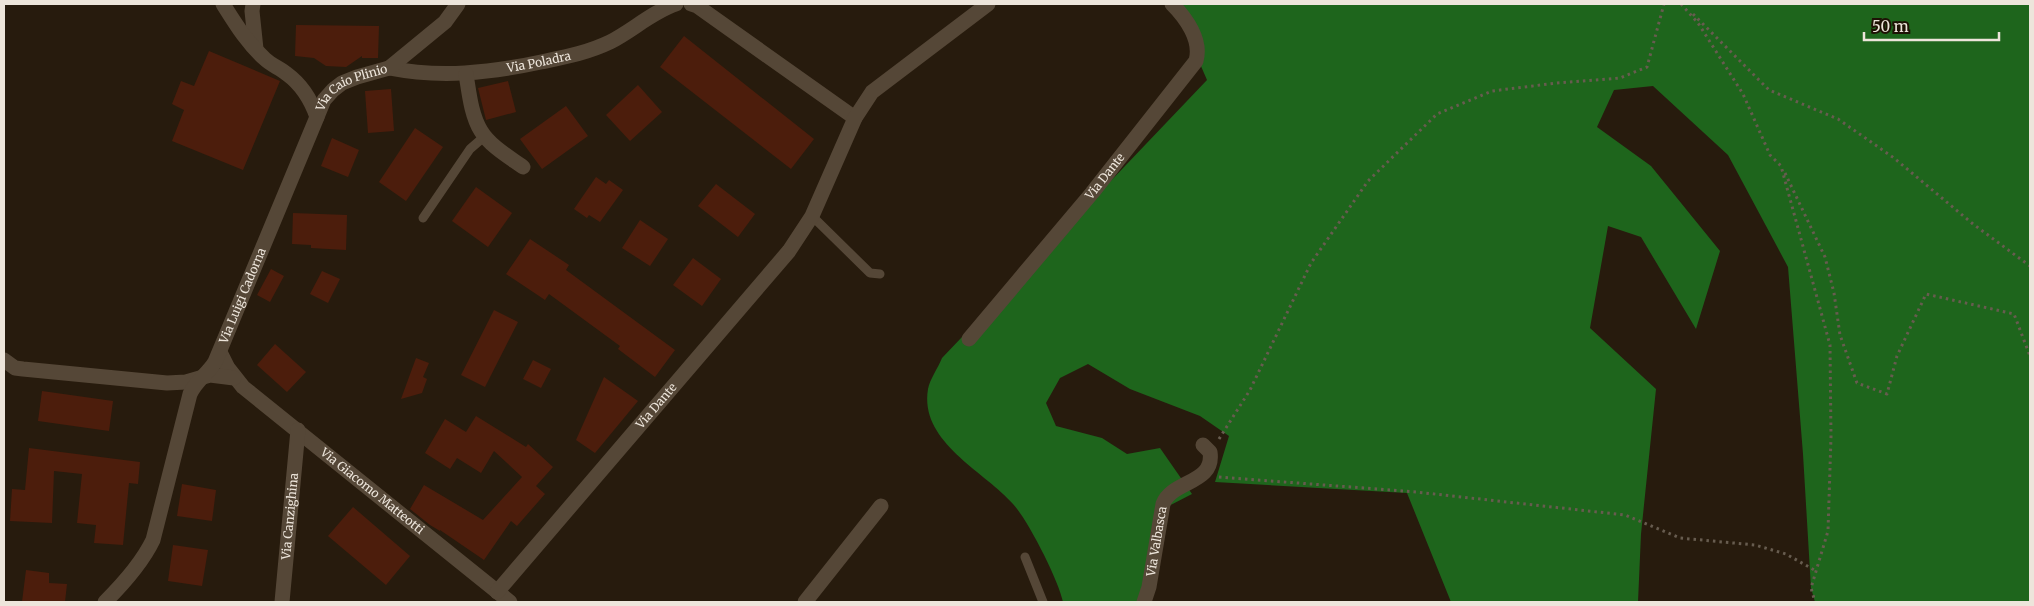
<svg xmlns="http://www.w3.org/2000/svg" width="2034" height="606" viewBox="0 0 2034 606" font-family="Merriweather,serif">
<style>
.forest{fill:#1e651c}
.building{fill:#4c1d0c}
.lines{fill:none;stroke-linecap:round;stroke-linejoin:round}
.path{stroke:#675c4f;stroke-width:3;stroke-dasharray:2.5 4;stroke-linecap:butt}
.lane{stroke:#554737;stroke-width:9}
.street{stroke:#554737;stroke-width:15}
.labels{text-anchor:middle;stroke-width:4.5;stroke-linejoin:round;paint-order:stroke}
.street-label{font-size:12px;fill:#ede5db;stroke:#1e1205}
</style>
<rect width="100%" height="100%" fill="#271b0d"/>
<path class="forest" d="M1174,4H2030V602H1815L1811,588L1803,454L1788,267L1728,155L1653,86L1614,90L1597,127L1651,166L1720,251L1696,329L1641,237L1608,226L1590,328L1656,389L1641,534L1638,602H1451L1407,493L1215,482L1229,436L1200,416L1130,389L1088,364L1060,378L1046,403L1056,426L1102,438L1127,454L1160,448L1192,494L1159,511L1139,602H1063C1059,581 1028,520 1013,504C984,471 919,442 928,389C930,379 938,368 942,358L1207,80Z"/>
<g class="building">
<polygon points="296,25 379,26 378,58 362,58 362,56 346,67 326,66 314,58 295,56"/>
<polygon points="684,36 814,139 791,169 660,67"/>
<polygon points="209,51 280,81 243,170 172,141 184,110 172,104 181,81 194,86"/>
<polygon points="508,81 516,112 486,120 478,88"/>
<polygon points="638,85 662,112 630,141 606,115"/>
<polygon points="391,89 394,131 368,133 365,91"/>
<polygon points="566,106 588,136 542,169 520,139"/>
<polygon points="415,128 443,147 406,201 379,182"/>
<polygon points="332,138 359,150 348,177 321,166"/>
<polygon points="596,177 606,184 609,180 623,190 600,222 589,215 587,218 574,209"/>
<polygon points="716,184 755,214 738,237 698,206"/>
<polygon points="476,187 512,213 488,247 452,221"/>
<polygon points="293,213 347,215 346,250 311,248 311,245 292,244"/>
<polygon points="640,220 668,239 650,266 622,248"/>
<polygon points="530,239 569,265 566,270 675,350 655,377 618,349 620,346 549,294 545,300 506,274"/>
<polygon points="693,258 721,279 702,306 673,285"/>
<polygon points="271,269 284,276 270,302 257,295"/>
<polygon points="322,271 340,279 328,303 310,294"/>
<polygon points="494,310 518,322 485,387 461,375"/>
<polygon points="275,344 306,372 287,392 257,365"/>
<polygon points="416,358 429,363 423,377 427,379 422,393 401,399"/>
<polygon points="533,360 551,369 541,388 523,379"/>
<polygon points="604,377 638,401 595,453 576,440"/>
<polygon points="42,391 113,401 109,431 38,421"/>
<polygon points="476,416 526,447 528,444 553,467 536,486 545,494 517,526 511,521 484,560 440,530 440,531 430,525 410,509 424,485 483,520 522,477 494,451 481,473 457,458 450,469 425,453 445,419 466,432"/>
<polygon points="29,448 140,462 138,484 129,483 123,545 94,543 96,525 77,523 82,474 54,471 52,523 10,521 12,489 25,490"/>
<polygon points="182,484 216,490 212,521 177,516"/>
<polygon points="353,507 410,556 386,585 328,536"/>
<polygon points="173,545 208,550 202,586 168,581"/>
<polygon points="26,570 49,573 49,583 67,584 65,602 22,602"/>
</g>
<g class="lines">
<g class="path">
<polyline points="1681,4 1698,23 1743,94 1770,155 1781,166 1830,345 1831,437 1828,531 1811,588 1815,602"/>
<polyline points="1693,14 1769,90 1838,119 1894,158 1973,224 2030,266"/>
<polyline points="1785,173 1825,257 1834,293 1840,335 1857,383 1887,394 1897,356 1926,294 2014,314 2030,356"/>
<polyline points="1219,439 1250,390 1311,263 1368,181 1437,114 1492,91 1557,83 1620,78 1647,67 1664,4"/>
<polyline points="1219,477 1416,492 1625,515 1680,538 1755,545 1786,554 1816,571"/>
</g>
<g class="lane">
<polyline points="812,216 870,273 880,274"/>
<polyline points="423,218 470,149 485,136"/>
<polyline points="1025,557 1043,602"/>
</g>
<g class="street">
<polyline points="253,4 252,11 256,49"/>
<polyline points="691,4 697,6 855,118"/>
<path id="s1" d="M389,68C440,78 490,73 541,62C565,57 587,53 610,42C632,31 652,12 676,4"/>
<path d="M466,74C469,92 471,115 481,131C490,146 509,157 523,167"/>
<path id="s2" d="M317,117L324,100L333,90L342,83L357,77L389,68L445,22L458,4"/>
<path id="s3" d="M969,339L1092,193L1196,61C1202,40 1186,18 1172,4"/>
<path id="s4" d="M220,352L228,368L243,387L510,602"/>
<polyline points="4,360 15,368 23,369 167,383 186,382 210,375 234,378"/>
<path id="s5" d="M497,592L789,251L812,216L855,118L872,92L988,4"/>
<path id="s6" d="M105,602C123,584 142,563 153,540L190,394C197,379 207,375 215,362L317,117C311,100 302,85 287,74C280,68 271,65 265,59C247,43 235,23 223,4"/>
<path id="s7" d="M282,602L298,430"/>
<polyline points="805,602 881,506"/>
<path id="s8" d="M1144,602L1149,587L1163,504C1172,480 1215,484 1210,452L1203,445"/>
</g>
</g>
<g class="labels">
<g class="street-label">
<text dy="4" stroke="none"><textPath href="#s1" startOffset="151">Via Poladra</textPath></text>
<text dy="4" stroke="none"><textPath href="#s2" startOffset="49">Via Caio Plinio</textPath></text>
<text dy="4" stroke="none"><textPath href="#s3" startOffset="212">Via Dante</textPath></text>
<text dy="4" stroke="none"><textPath href="#s6" startOffset="342">Via Luigi Cadorna</textPath></text>
<text dy="4" stroke="none"><textPath href="#s5" startOffset="245">Via Dante</textPath></text>
<text dy="4" stroke="none"><textPath href="#s4" startOffset="208">Via Giacomo Matteotti</textPath></text>
<text dy="4" stroke="none"><textPath href="#s7" startOffset="86">Via Canzighina</textPath></text>
<text dy="4" stroke="none"><textPath href="#s8" startOffset="62">Via Valbasca</textPath></text>
</g>
</g>
<rect width="2034" height="606" fill="none" stroke="#ede5db" stroke-width="10"/>
<path d="M1864 32v8h135v-8" fill="none" stroke="#ede5db" stroke-width="2.5"/>
<text x="1872" y="32" font-size="15" fill="#ede5db" stroke="#1e1205" stroke-width="4" paint-order="stroke">50 m</text>
</svg>
